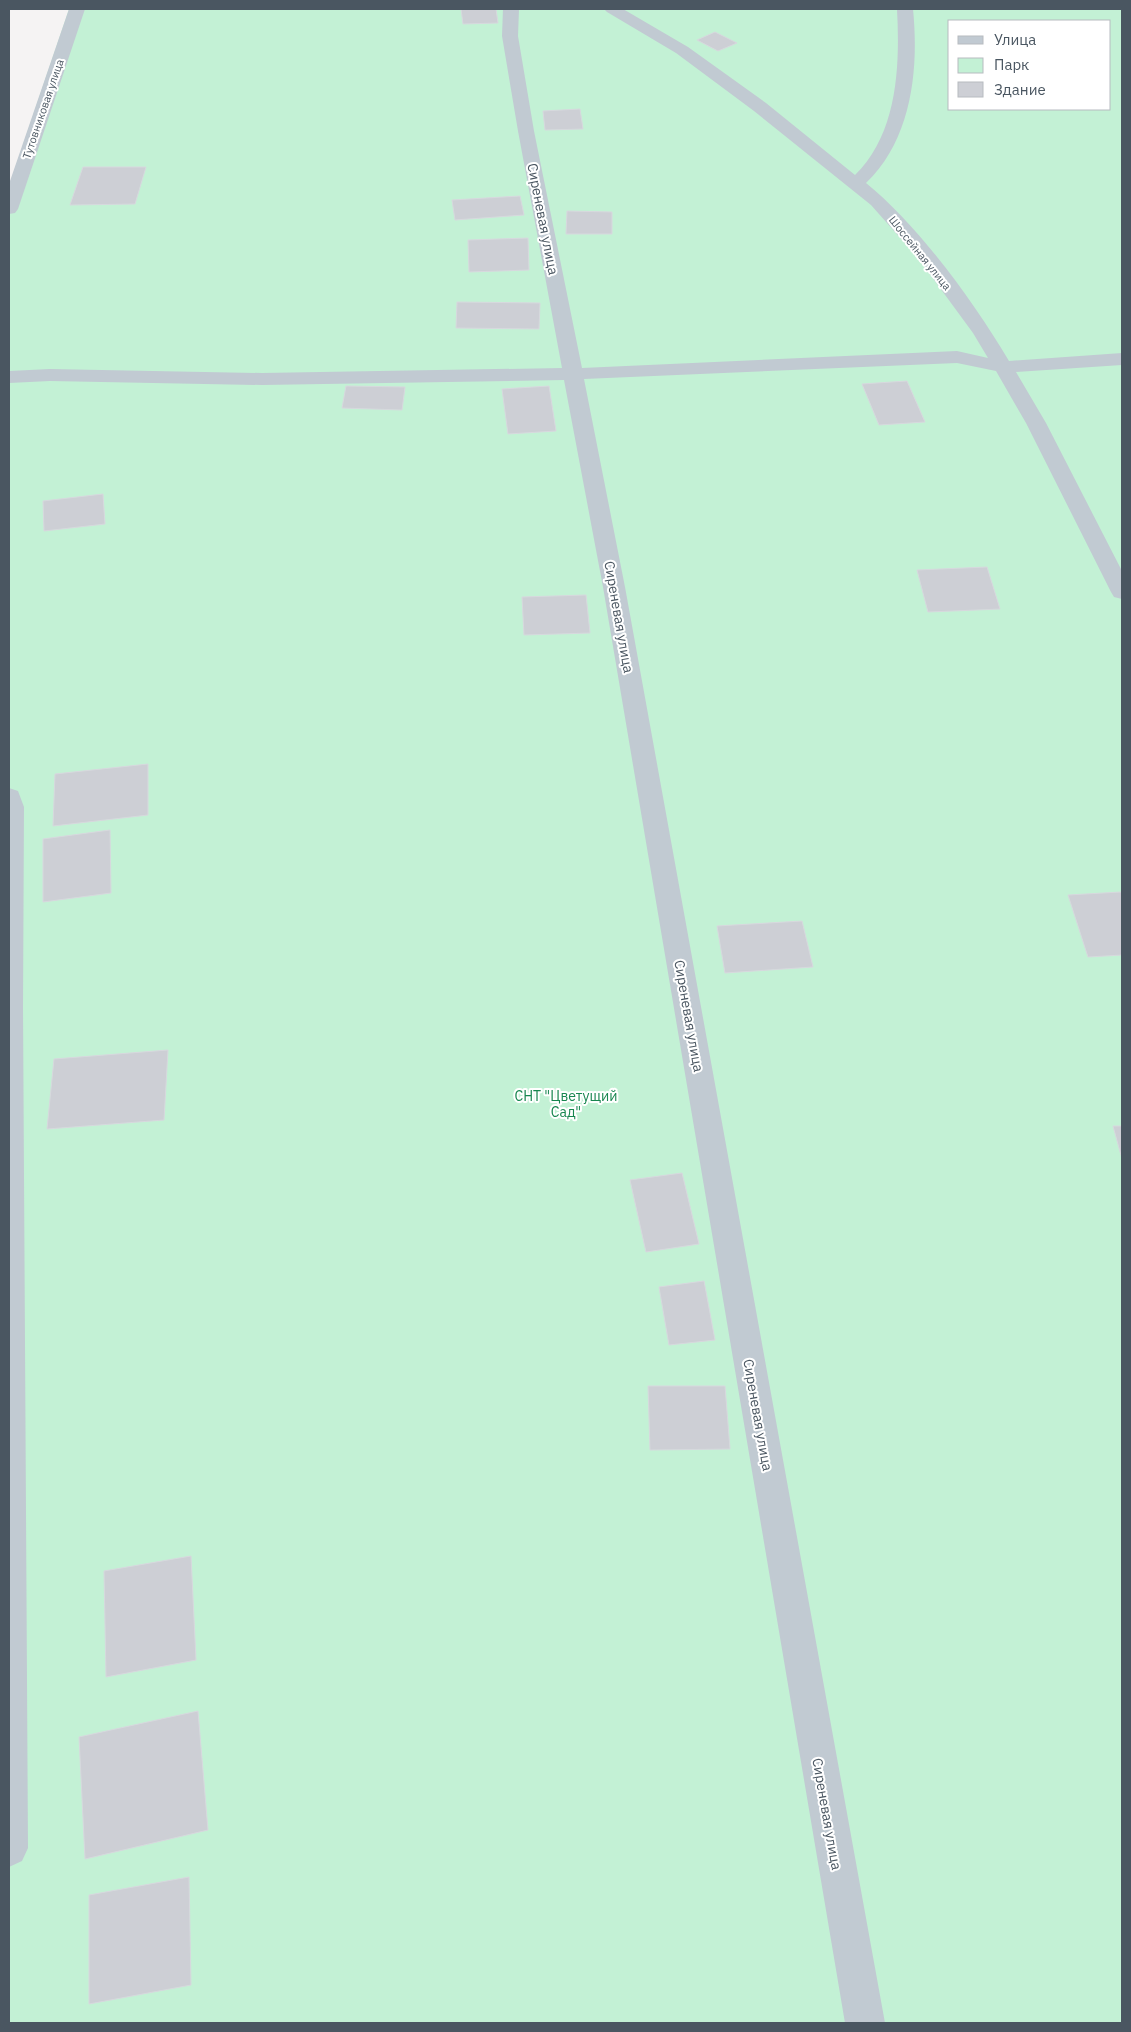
<svg xmlns="http://www.w3.org/2000/svg" width="1131" height="2032" viewBox="0 0 1131 2032" font-family="'IBM Plex Sans',sans-serif">
<style>
.green{fill:#c3f1d5;fill-rule:evenodd}
.building{fill:#cdcfd5;stroke:#d7d9de}
.lines{fill:none;stroke-linecap:round;stroke-linejoin:round}
.minor{fill:#c1cad2;fill-rule:evenodd}
.labels{text-anchor:middle;stroke-width:4;stroke-linejoin:round;paint-order:stroke}
.far-street-label{font-size:11px;fill:#4a5661;stroke:#fff}
.street-label{font-size:14px;fill:#4a5661;stroke:#fff}
.park-label{font-size:14px;fill:#17864f;stroke:#fff}
</style>
<rect width="100%" height="100%" fill="#f5f3f3"/>
<path class="green" d="M69,9H1122V2023H9V186ZM950,21H1110V109H950Z"/>
<g class="building">
<polygon points="461,9 496,9 498,23 463,24"/>
<polygon points="715,32 737,43 718,51 697,40"/>
<polygon points="580,109 583,129 545,130 543,111"/>
<polygon points="83,167 146,167 135,204 70,205"/>
<polygon points="520,196 524,215 455,220 452,200"/>
<polygon points="567,211 612,212 612,234 566,234"/>
<polygon points="528,238 529,270 469,272 468,240"/>
<polygon points="457,302 540,303 539,329 456,328"/>
<polygon points="907,381 925,422 879,425 862,384"/>
<polygon points="346,386 405,387 402,410 342,408"/>
<polygon points="549,386 556,431 508,434 502,389"/>
<polygon points="103,494 105,524 44,531 43,501"/>
<polygon points="987,567 1000,609 928,612 917,570"/>
<polygon points="586,595 590,633 524,635 522,597"/>
<polygon points="148,764 148,815 53,826 55,774"/>
<polygon points="110,830 111,893 43,902 43,839"/>
<polygon points="1121,892 1122,897 1122,955 1088,957 1068,895"/>
<polygon points="802,921 813,967 725,973 717,926"/>
<polygon points="168,1050 164,1120 47,1129 54,1059"/>
<polygon points="1113,1126 1122,1126 1122,1159"/>
<polygon points="682,1173 699,1244 646,1252 630,1180"/>
<polygon points="704,1281 715,1340 669,1345 659,1287"/>
<polygon points="648,1386 725,1386 730,1449 650,1450"/>
<polygon points="191,1556 196,1660 106,1677 104,1571"/>
<polygon points="198,1711 208,1830 85,1859 79,1737"/>
<polygon points="189,1877 191,1985 89,2004 89,1895"/>
</g>
<g class="lines">
<g class="minor">
<polygon points="69,9 85,9 18,209 15,213 9,214 9,184"/>
<path d="M503,9H519L518,36L534,131L582,368L957,351L988,358L973,333L918,258L871,205L754,111L676,53L607,12L604,9H623L688,47L766,103L855,175C898,133 900,65 897,9H913C919,69 912,139 866,183C919,226 974,302 1009,361L1122,353V365L1016,372L1046,423L1122,571V599L1114,597L1111,592L1026,423L996,371L957,363L584,379L625,587L885,2023H845L603,587L564,380L262,385L50,381L9,383V371L50,369L262,373L562,368L518,131L502,36Z"/>
<polygon points="9,788 18,791 24,807 23,1007 28,1848 22,1861 9,1867"/>
</g>
</g>
<g class="labels">
<g class="far-street-label">
<text transform="translate(43 109) rotate(-71)" y="4">Тутовниковая улица</text>
<text transform="translate(920 253) rotate(51)" y="4">Шоссейная улица</text>
</g>
<g class="street-label">
<text transform="translate(543 219) rotate(79)" y="5">Сиреневая улица</text>
<text transform="translate(619 617) rotate(80)" y="5">Сиреневая улица</text>
<text transform="translate(689 1016) rotate(80)" y="5">Сиреневая улица</text>
<text transform="translate(758 1415) rotate(80)" y="5">Сиреневая улица</text>
<text transform="translate(827 1814) rotate(80)" y="5">Сиреневая улица</text>
</g>
<g class="park-label">
<text x="566" y="1101">СНТ "Цветущий<tspan x="566" dy="16">Сад"</tspan></text>
</g>
</g>
<rect width="1131" height="2032" fill="none" stroke="#4a5661" stroke-width="20"/>
<rect x="948" y="20" width="162" height="90" fill="#ffffff" stroke="#b7bbc0"/>
<rect x="958" y="36" width="25" height="8" fill="#c1cad2" stroke="#b7bbc0"/>
<text x="994" y="45" font-size="15" fill="#4a5661">Улица</text>
<rect x="958" y="58" width="25" height="15" fill="#c3f1d5" stroke="#b7bbc0"/>
<text x="994" y="70" font-size="15" fill="#4a5661">Парк</text>
<rect x="958" y="82" width="25" height="15" fill="#cdcfd5" stroke="#b7bbc0"/>
<text x="994" y="95" font-size="15" fill="#4a5661">Здание</text>
</svg>
